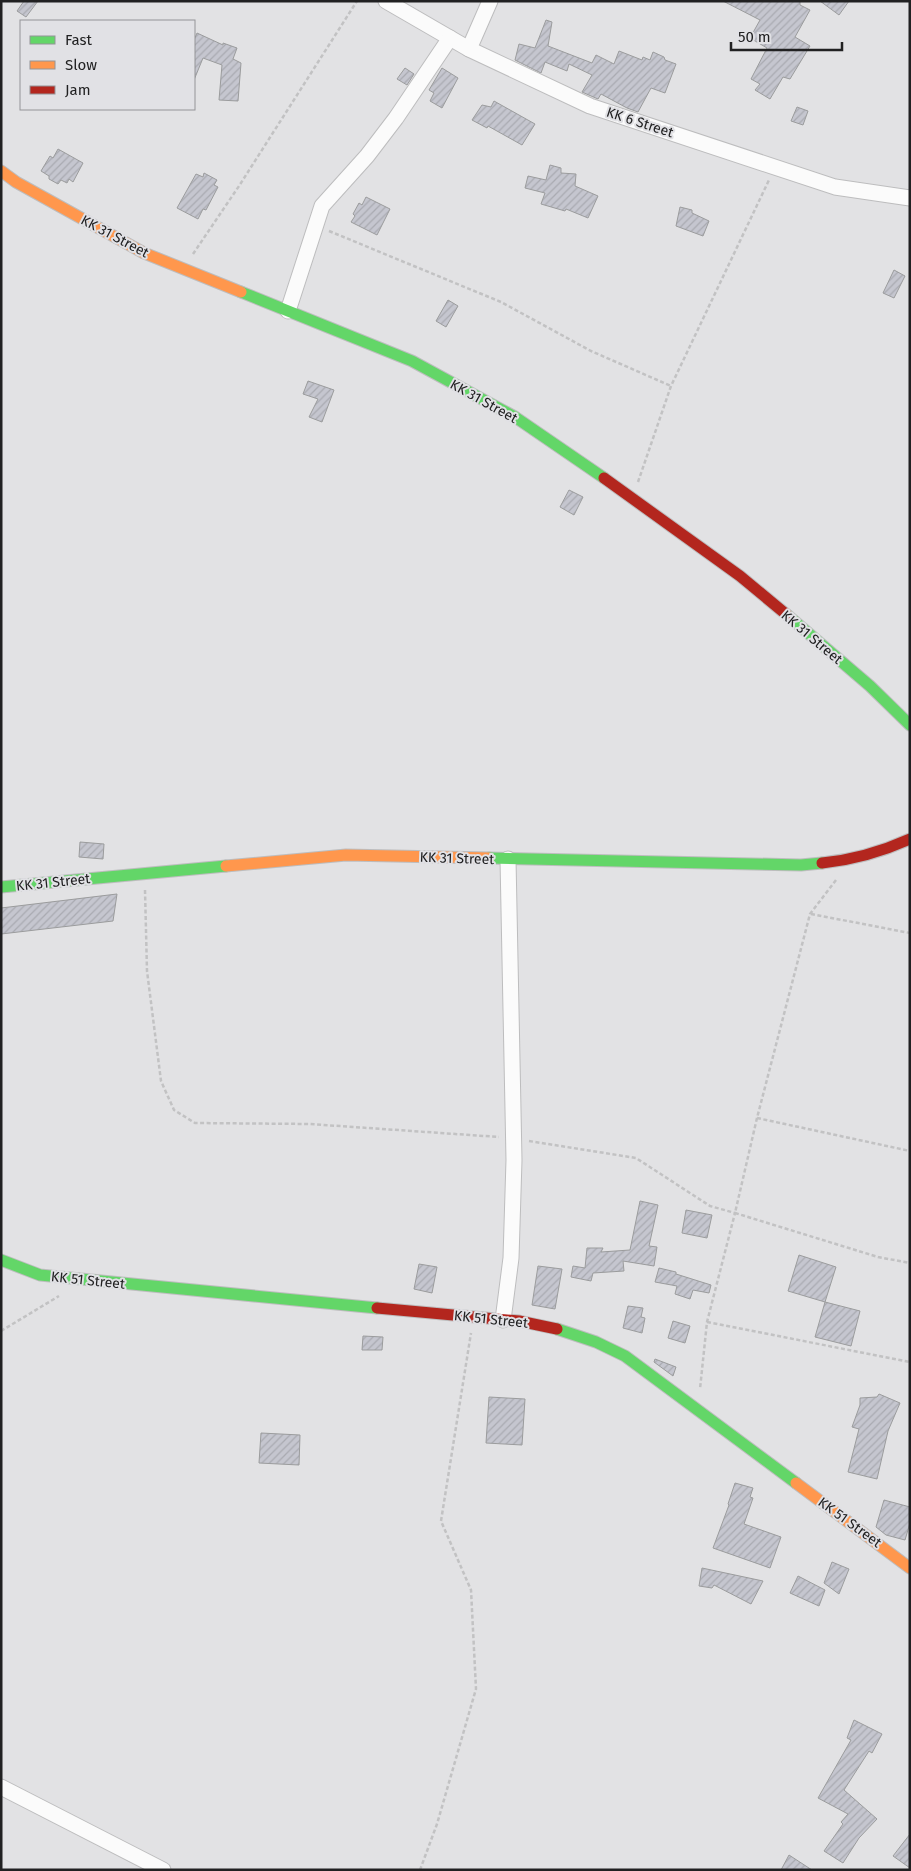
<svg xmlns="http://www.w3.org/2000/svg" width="911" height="1871" viewBox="0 0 911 1871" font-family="'Fira Sans',sans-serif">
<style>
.building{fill:url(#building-hatch);stroke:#9b9c9d}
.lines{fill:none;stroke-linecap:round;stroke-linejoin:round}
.street-casing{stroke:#bdbdbe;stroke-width:17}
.fast-casing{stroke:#bdbdbe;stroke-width:13}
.slow-casing{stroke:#bdbdbe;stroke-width:13}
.jam-casing{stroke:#bdbdbe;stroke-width:13}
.path{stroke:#c2c2c3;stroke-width:2.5;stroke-dasharray:4 2.5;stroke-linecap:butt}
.street{stroke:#fbfbfb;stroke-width:15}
.fast{stroke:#63d668;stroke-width:11}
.slow{stroke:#ff974d;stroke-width:11}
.jam{stroke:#b3261e;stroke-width:11}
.labels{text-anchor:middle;stroke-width:4;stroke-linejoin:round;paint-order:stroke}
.street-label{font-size:14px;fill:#212122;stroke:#e1e1e5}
</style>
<defs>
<pattern id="building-hatch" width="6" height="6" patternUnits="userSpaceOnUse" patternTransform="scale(1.25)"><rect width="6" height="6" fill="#c5c6cf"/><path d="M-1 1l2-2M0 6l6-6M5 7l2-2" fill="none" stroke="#a9aab1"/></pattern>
</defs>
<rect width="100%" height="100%" fill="#e2e2e4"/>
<g class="building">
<polygon points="24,1 38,1 26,17 17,11"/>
<polygon points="723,1 800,1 800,5 810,10 795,37 810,46 790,79 783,77 770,99 755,90 760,84 751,79 767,48 750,38 760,20"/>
<polygon points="820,1 849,1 839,15"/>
<polygon points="546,20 552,22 548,46 592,63 596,55 614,64 619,51 642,60 643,57 650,60 653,52 664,57 665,60 676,64 665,93 651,88 638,112 627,108 601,94 598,99 582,92 592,75 569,64 567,71 545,62 541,73 515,60 519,44 535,48"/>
<polygon points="197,33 223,45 223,43 237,48 233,59 241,63 238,101 219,100 222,65 203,58 194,80 194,40"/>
<polygon points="405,68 414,74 407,85 397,79"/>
<polygon points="442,68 458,78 442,108 430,101 434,93 429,90"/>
<polygon points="494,101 535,124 522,145 488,126 487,128 472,120 482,105 491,107"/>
<polygon points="797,107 808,111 803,125 791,121"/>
<polygon points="58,149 83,163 73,182 69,179 67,183 61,180 58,184 49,179 49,176 41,171 50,156 53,158"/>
<polygon points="550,165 561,168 561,173 576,174 575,186 598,196 588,218 566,209 565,211 541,204 545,193 525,188 528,176 546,180"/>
<polygon points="204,173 217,180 214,185 218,187 206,210 203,209 198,219 177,208 196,174 203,177"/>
<polygon points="366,197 390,209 377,235 351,222 355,216 353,214 359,203 362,205"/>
<polygon points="680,207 692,210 692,213 709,221 703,236 676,226"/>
<polygon points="894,270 905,276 894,298 883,293"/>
<polygon points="448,300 458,306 446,327 436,321"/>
<polygon points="308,381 334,390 322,422 309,417 318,399 303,394"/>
<polygon points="569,490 583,497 574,515 560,507"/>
<polygon points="80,842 104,844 103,859 79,857"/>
<polygon points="117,894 113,921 1,934 1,908"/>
<polygon points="640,1201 658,1205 649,1246 657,1247 654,1266 623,1261 624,1271 593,1273 591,1281 571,1277 573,1266 585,1268 587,1248 603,1248 601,1252 630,1250"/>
<polygon points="686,1210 712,1215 707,1238 682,1233"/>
<polygon points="799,1255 836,1267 825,1302 788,1291"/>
<polygon points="419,1264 437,1267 432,1293 414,1289"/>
<polygon points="538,1266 562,1269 555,1309 532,1305"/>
<polygon points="659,1268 676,1272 676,1274 711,1285 709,1293 693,1290 690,1299 675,1294 677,1286 655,1282"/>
<polygon points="825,1302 860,1311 851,1346 815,1337"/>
<polygon points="628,1306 643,1308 641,1317 645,1318 642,1333 623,1328"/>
<polygon points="673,1321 690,1326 685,1343 668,1338"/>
<polygon points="363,1336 383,1337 382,1350 362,1350"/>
<polygon points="655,1359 676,1367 673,1376 654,1362"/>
<polygon points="879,1394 900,1403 888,1431 877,1479 848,1472 859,1429 852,1427 860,1405 860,1398 877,1397"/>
<polygon points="489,1397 525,1399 522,1445 486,1443"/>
<polygon points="261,1433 300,1435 299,1465 259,1463"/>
<polygon points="735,1483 753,1488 750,1497 753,1498 744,1524 781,1537 770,1568 713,1548 729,1505 728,1504"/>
<polygon points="884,1500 910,1507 910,1523 905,1540 886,1535 876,1527"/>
<polygon points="832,1562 849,1569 839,1594 824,1583"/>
<polygon points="702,1568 763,1581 751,1604 714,1585 712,1588 699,1586"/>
<polygon points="798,1576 825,1590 819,1606 790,1593"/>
<polygon points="854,1720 882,1734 872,1753 869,1751 844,1790 877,1819 859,1838 843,1863 824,1851 843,1824 841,1822 848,1814 818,1798 851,1740 847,1738"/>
<polygon points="910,1834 910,1868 893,1856"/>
<polygon points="789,1855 812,1870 781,1870"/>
</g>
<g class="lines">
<g class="street-casing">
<g id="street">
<polyline points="386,1 469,49 590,106 835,187 910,198"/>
<polyline points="469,49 490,1"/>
<polyline points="288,311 322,206 367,156 396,118 450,38"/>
<polyline points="503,1320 511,1258 514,1160 508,859"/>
<polyline points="1,1787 163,1870"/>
</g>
</g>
<g class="fast-casing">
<g id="fast">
<polyline points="241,292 412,361 515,417 604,478"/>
<polyline points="787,615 870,686 910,725"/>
<polyline points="489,858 801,865 822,863"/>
<polyline points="1,887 226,866"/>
<polyline points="1,1260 40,1275 377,1308"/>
<polyline points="557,1329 596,1342 625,1356 796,1483"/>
</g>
</g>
<g class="slow-casing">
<g id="slow">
<polyline points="1,171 16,182 144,253 241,292"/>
<polyline points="226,866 346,855 489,858"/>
<polyline points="796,1483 910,1568"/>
</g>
</g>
<g class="jam-casing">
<g id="jam">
<polyline points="604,478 740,576 787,615"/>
<path d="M822,863C853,860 881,852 910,839"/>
<polyline points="377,1308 519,1321 557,1329"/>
</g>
</g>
<g class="path">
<polyline points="329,231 501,302 591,351 671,386"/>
<polyline points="193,254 239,186 357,1"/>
<polyline points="638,482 671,386 769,180"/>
<polyline points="836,880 810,914 757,1118 735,1213 878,1257 910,1263"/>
<polyline points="145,890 147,971 161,1081 174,1110 195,1123 310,1124 499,1137"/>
<polyline points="811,914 910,933"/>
<polyline points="757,1118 910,1151"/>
<polyline points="529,1141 636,1158 710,1206 735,1213 707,1322 700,1389"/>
<polyline points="707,1322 910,1362"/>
<polyline points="1,1331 59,1296"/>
<polyline points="420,1870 437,1824 476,1689 471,1590 441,1521 471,1333"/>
</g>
<use href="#street" class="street"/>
<use href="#fast" class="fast"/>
<use href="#slow" class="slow"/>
<use href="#jam" class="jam"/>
</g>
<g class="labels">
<g class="street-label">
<text transform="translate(640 122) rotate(18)" y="5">KK 6 Street</text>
<text transform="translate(115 236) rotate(28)" y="5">KK 31 Street</text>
<text transform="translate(484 401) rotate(29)" y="5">KK 31 Street</text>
<text transform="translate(812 637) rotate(40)" y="5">KK 31 Street</text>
<text transform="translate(457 858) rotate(2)" y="5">KK 31 Street</text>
<text transform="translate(53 882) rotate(-6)" y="5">KK 31 Street</text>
<text transform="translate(88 1280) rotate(6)" y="5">KK 51 Street</text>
<text transform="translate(491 1319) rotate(6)" y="5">KK 51 Street</text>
<text transform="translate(850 1522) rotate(36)" y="5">KK 51 Street</text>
</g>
</g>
<rect width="911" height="1871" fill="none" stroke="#212122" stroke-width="5"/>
<rect x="20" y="20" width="175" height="90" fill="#e1e1e5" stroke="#949497"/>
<rect x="30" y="36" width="25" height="8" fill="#63d668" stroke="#949497"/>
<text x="65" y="45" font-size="15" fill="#212122">Fast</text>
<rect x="30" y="61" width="25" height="8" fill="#ff974d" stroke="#949497"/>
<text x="65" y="70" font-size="15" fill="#212122">Slow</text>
<rect x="30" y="86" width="25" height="8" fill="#b3261e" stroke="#949497"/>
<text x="65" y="95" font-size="15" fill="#212122">Jam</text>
<path d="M731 42v8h111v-8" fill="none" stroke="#212122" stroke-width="2.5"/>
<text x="738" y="42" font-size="15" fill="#212122" stroke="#e1e1e5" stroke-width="4" paint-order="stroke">50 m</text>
</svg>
